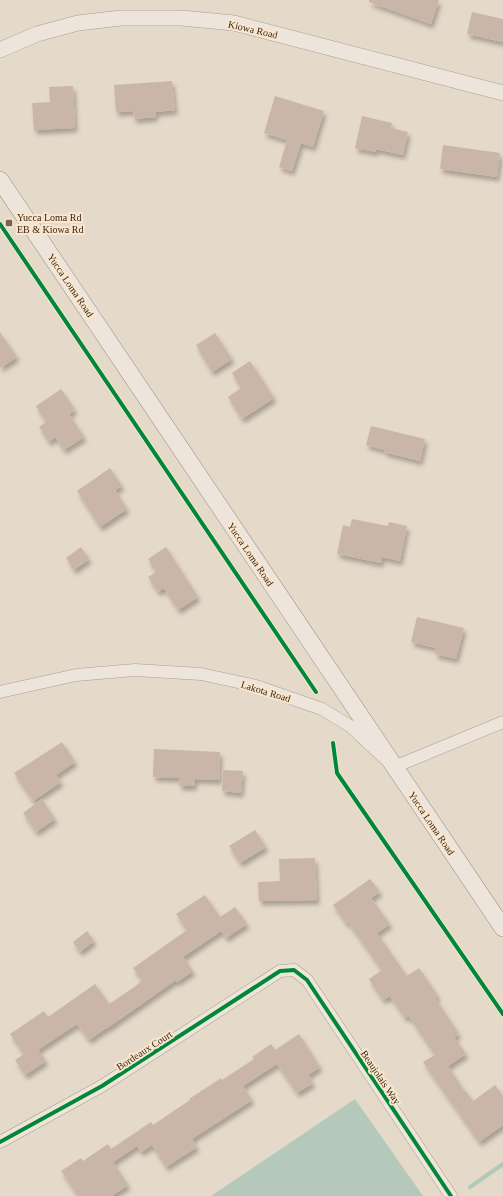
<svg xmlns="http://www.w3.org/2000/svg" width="503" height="1196" viewBox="0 0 503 1196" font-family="Georgia,serif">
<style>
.water{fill:#b5c9ba}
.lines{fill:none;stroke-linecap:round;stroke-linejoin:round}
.stream{stroke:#b5c9ba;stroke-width:4.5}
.building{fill:#cab6a9;filter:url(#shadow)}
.minor-casing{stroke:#aa9e93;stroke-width:13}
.tertiary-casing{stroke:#aa9e93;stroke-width:16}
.secondary-casing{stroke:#998e83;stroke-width:18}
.minor{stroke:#ede5db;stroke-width:12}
.tertiary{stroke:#ede5db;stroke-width:15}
.secondary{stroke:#ede5db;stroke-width:17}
.cycleway-casing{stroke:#f9e6cc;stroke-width:6}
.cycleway{stroke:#00873e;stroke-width:4}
.poi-dot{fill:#756457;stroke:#f9e6cc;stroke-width:1.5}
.labels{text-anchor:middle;stroke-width:4;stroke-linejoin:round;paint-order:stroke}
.street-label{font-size:10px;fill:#39251a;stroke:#f9e6cc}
.poi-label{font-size:10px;fill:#39251a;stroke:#f9e6cc;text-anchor:start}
</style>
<defs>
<filter id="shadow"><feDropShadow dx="2.5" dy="4.5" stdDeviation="2" flood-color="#0004"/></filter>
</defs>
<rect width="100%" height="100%" fill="#e5d9c9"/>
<polygon class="water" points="355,1099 423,1196 211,1196"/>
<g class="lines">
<polyline class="stream" points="470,1187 503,1164"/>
</g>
<g class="building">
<polygon points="369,0 439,0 431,24 369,2"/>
<polygon points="472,12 503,19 503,42 467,34"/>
<polygon points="172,81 175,110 155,112 156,117 134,119 133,111 116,112 114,85"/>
<polygon points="73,86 75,128 34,130 32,103 50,102 49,87"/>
<polygon points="275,96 324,111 313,147 301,143 292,171 279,167 287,140 264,133"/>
<polygon points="362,116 392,123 391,128 408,132 403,155 376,149 376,152 355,148"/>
<polygon points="443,145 500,153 497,177 440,169"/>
<polygon points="0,332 17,357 0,368"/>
<polygon points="215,333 232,359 212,372 196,345"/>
<polygon points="250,361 274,398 242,419 228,397 241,388 232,373"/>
<polygon points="61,389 75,410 69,414 84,437 64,450 55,437 49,442 39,427 46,422 36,406"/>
<polygon points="371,426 425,439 420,461 384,452 385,450 366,445"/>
<polygon points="110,468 122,486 115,490 127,509 100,527 77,491"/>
<polygon points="352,519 388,526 389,522 407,526 400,561 382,557 381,563 337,554 343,525 350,527"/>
<polygon points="81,547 89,559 74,570 66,558"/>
<polygon points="166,547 198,597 178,610 164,588 158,592 148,577 156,572 148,559"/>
<polygon points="417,617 464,628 456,659 435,654 436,648 411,642"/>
<polygon points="62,742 75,762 56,775 61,782 33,801 14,773"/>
<polygon points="154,749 220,752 219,780 195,779 194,786 179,786 180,778 153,777"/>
<polygon points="223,770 243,771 241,793 222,791"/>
<polygon points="42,799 55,819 36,832 23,813"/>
<polygon points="255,830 266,847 240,863 229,846"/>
<polygon points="315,858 317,900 259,901 258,882 280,881 279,859"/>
<polygon points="370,879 380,892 371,898 390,924 377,933 407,976 419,968 438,996 435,998 459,1034 454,1037 466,1054 448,1066 465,1092 466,1091 473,1101 495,1085 503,1096 503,1125 479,1142 423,1062 435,1055 409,1016 405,1018 390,996 383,1000 369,979 382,970 348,922 346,923 333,905"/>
<polygon points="205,895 220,917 235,907 247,924 226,938 221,931 183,957 193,971 177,982 176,980 106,1029 106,1028 89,1040 77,1024 38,1050 46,1061 25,1075 15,1060 24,1054 10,1034 44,1011 48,1017 95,984 109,1004 137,985 142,980 133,968 187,930 176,914"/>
<polygon points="87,931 94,941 80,952 73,942"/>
<polygon points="299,1034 320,1067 308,1075 313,1083 297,1093 277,1064 243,1086 252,1100 192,1139 197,1147 166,1167 152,1145 141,1152 137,1146 113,1162 128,1185 112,1196 78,1196 61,1171 81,1158 83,1161 108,1144 111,1149 151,1122 153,1125 190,1100 189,1099 221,1078 222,1080 254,1059 252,1057 271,1044 275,1050"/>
</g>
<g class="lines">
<g class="minor-casing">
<g id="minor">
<polyline points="0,692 76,675 135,670 201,674 256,686 322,709 350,726 394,767 503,722"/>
<polyline points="0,1142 102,1086 280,971 294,970 307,980 451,1196"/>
</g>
</g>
<g class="tertiary-casing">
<polyline id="tertiary" points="0,50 37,34 78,23 121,18 181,18 234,23 503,93"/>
</g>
<g class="secondary-casing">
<polyline id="secondary" points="0,180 503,928"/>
</g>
<use href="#minor" class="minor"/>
<use href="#tertiary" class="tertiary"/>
<use href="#secondary" class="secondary"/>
<g class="cycleway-casing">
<g id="cycleway">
<polyline points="0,224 316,692"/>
<polyline points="333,743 337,773 503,1014"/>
<polyline points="0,1142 102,1086 280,971 294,970 307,980 451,1196"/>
</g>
</g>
<use href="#cycleway" class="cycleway"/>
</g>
<rect class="poi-dot" x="5" y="219" width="8" height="8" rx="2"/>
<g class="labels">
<g class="street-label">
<text transform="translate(253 29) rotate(13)" y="4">Kiowa Road</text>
<text transform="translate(71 285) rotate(56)" y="4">Yucca Loma Road</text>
<text transform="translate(251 554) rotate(56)" y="4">Yucca Loma Road</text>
<text transform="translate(266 691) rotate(17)" y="4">Lakota Road</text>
<text transform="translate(432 823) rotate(56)" y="4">Yucca Loma Road</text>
<text transform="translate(144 1050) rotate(-33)" y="4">Bordeaux Court</text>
<text transform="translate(381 1077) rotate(56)" y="4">Beaujolais Way</text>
</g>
<g class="poi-label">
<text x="17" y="221">Yucca Loma Rd<tspan x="17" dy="12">EB &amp; Kiowa Rd</tspan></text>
</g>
</g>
</svg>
